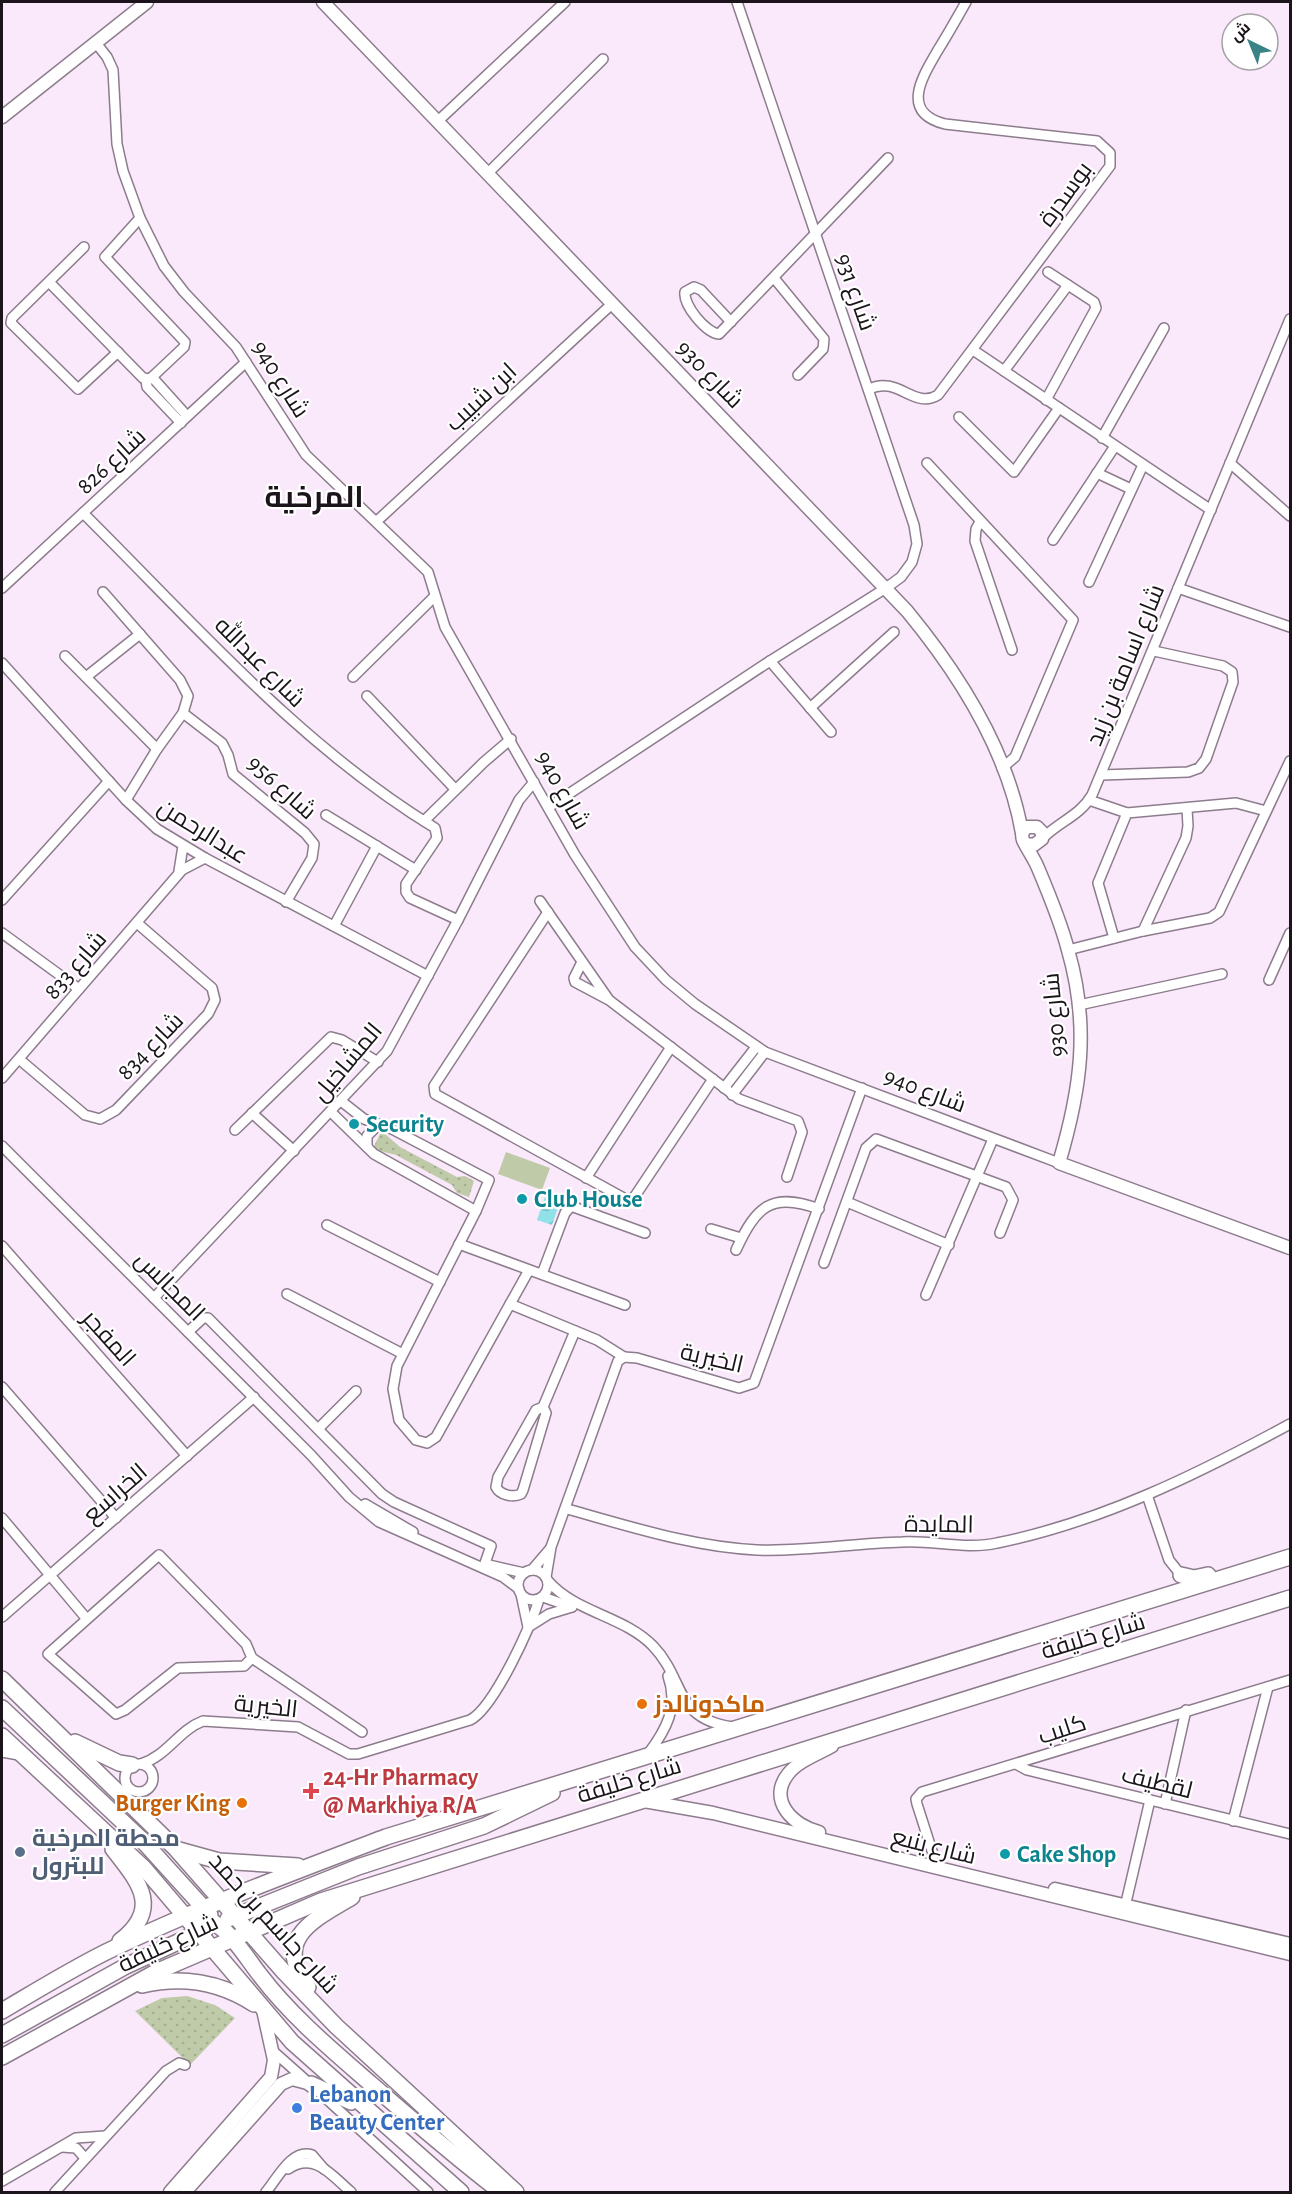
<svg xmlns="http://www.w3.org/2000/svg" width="1292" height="2194" viewBox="0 0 1292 2194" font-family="'Alegreya Sans',Cairo,sans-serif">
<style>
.park{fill:url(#park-dots)}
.pitch{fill:#bfcba8}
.water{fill:url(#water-waves)}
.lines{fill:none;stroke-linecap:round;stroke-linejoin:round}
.minor-casing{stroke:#8c7c8c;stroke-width:12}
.tertiary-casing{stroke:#8c7c8c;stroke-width:15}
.primary-casing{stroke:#8c7c8c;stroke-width:18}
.minor{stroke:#fff;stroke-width:9}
.tertiary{stroke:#fff;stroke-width:12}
.primary{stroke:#fff;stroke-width:15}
.culture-dot{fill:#0f9aa8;stroke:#fff;stroke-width:2}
.food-dot{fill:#e8710a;stroke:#fff;stroke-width:2}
.health-dot{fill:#e0444e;stroke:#fff;stroke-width:2}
.service-dot{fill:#5c6f8a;stroke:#fff;stroke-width:2}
.shop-dot{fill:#3f7fe0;stroke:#fff;stroke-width:2}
.labels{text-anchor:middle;stroke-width:4.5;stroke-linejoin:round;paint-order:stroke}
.street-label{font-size:24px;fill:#1b151b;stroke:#fff}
.culture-label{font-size:24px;font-weight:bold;fill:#0d838f;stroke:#fff;text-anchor:start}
.food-label{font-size:24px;font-weight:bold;fill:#c56008;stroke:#fff;text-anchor:start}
.health-label{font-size:24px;font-weight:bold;fill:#be3a42;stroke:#fff;text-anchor:start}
.service-label{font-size:24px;font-weight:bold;fill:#4e5e75;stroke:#fff;text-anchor:start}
.shop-label{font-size:24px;font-weight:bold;fill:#366cbe;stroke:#fff;text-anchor:start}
.district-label{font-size:30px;font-weight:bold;fill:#1b151b;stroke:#fff}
</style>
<defs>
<pattern id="park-dots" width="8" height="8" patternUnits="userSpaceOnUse" patternTransform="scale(1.5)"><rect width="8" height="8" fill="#bfcba8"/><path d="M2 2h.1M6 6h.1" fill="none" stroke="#a4ad90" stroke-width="1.8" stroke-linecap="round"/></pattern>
<pattern id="water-waves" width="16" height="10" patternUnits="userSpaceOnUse" patternTransform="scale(1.5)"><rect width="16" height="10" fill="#90e1e8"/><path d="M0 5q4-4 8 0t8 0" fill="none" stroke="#7cc0c6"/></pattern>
</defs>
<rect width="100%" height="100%" fill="#fae8fb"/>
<g class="park">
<polygon points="384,1133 400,1147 457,1177 465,1176 474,1181 469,1197 457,1193 452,1185 396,1155 376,1150 374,1146 380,1134"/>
<polygon points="187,1996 215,2005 235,2018 190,2065 135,2011 162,1998"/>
</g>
<polygon class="pitch" points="506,1152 550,1168 542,1190 498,1174"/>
<polygon class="water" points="546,1194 561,1199 552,1225 537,1220"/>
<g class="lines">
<g class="minor-casing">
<g id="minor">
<polyline points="96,43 107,57 113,70 117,144 123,171 140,218 164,266 184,292 236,347 306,455 428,572 445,627 575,855 635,947 666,980 695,1004 765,1052 1059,1163"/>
<polyline points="438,121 565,2"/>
<polyline points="488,173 603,59"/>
<polyline points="84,247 12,318 11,323 78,389 118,352"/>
<polyline points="774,278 824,339 823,349 798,375"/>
<polyline points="49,282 143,378 150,379 184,347 185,342 105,257 140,218"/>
<path d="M731,322L701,290L694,287L685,292C683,305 706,333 719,334L888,158"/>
<polyline points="973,350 1211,510"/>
<polyline points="1004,371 1068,285"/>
<polyline points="152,377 187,416"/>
<polyline points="146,380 147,387 181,423"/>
<path d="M869,389C898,375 914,410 938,395L1110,166V153L1097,141L945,124C899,112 923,76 938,50C948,34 957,18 966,2"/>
<polyline points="1046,400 1096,308 1094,302 1048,272"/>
<polyline points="959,417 1014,472 1059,408"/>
<polyline points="1102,438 1164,328"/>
<polyline points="927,463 1073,620 1015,757 1002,768"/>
<polyline points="1230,463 1290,516"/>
<polyline points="1097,473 1131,489"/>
<path d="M83,513C195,624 299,745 435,828L437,838L406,884V892L410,898L458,920"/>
<polyline points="377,521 613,303"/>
<polyline points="980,522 976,529 975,541 1012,650"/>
<polyline points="1053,540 1115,446"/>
<polyline points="1089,582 1143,465"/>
<polyline points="2,588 246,362"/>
<polyline points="1178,588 1290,627"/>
<polyline points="103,592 180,680 188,696 183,713 157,749 126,800"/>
<polyline points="65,656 157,749"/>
<polyline points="770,661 831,732"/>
<polyline points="2,663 126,800 157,829 205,858 428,976"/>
<polyline points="86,677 140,634"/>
<polyline points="353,677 434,597"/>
<polyline points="367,696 455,789"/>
<polyline points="810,708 894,632"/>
<polyline points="183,713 222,743 228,755 233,774 305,833 314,844 312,858 286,902"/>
<polyline points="1102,775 1188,772 1199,768 1206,759 1233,682 1232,672 1223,666 1154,651"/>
<polyline points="1089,800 1127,813"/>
<polyline points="549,807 770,661 886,588 901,577 912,562 917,544 914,525 737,2"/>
<polyline points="326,815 416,870"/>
<polyline points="424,821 484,762 511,739"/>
<path d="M1042,839C1058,822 1080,816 1092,795L1290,319"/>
<polyline points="179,871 183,846"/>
<polyline points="2,900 109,781"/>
<polyline points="540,901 609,1000 739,1099 798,1121 802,1132 787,1177"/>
<polyline points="548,912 434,1086 435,1094 629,1201 635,1196 713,1079"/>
<polyline points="334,926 377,846"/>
<polyline points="1143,931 1186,838 1188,826 1187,809"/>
<polyline points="2,933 79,989"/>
<polyline points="1114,938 1098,883 1127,813 1236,803 1266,811"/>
<polyline points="1068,950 1143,931 1210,918 1219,912 1290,761"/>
<polyline points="582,962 574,978 575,982 607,999"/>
<polyline points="1269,980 1290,933"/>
<polyline points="1079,1005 1222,974"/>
<polyline points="19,1059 85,1115 100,1119 116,1110 208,1014 215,1000 212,988 137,923"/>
<polyline points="2,1078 182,870 205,858"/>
<polyline points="724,1088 756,1047"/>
<polyline points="732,1095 765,1052"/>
<polyline points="341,1101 364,1119 392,1129 489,1180 476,1211 397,1366 393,1389 399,1420 416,1440 427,1443 436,1437 529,1270"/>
<polyline points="331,1112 374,1154 476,1211"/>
<polyline points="252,1113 294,1151"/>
<polyline points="235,1130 331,1037 342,1040 378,1062"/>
<polyline points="2,1146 311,1455 349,1497 379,1522 503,1577 519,1589"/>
<polyline points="367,1147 367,1136 378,1125"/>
<polyline points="586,1178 671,1047"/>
<polyline points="847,1202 949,1245"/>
<polyline points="327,1225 440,1282"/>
<polyline points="711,1229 741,1238"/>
<polyline points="459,1244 625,1305"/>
<polyline points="2,1246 187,1456"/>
<path d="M736,1250C756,1207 771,1191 819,1209"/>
<polyline points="824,1263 866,1148 876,1139 1006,1187 1013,1200 1000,1233"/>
<polyline points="542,1274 565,1213 571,1206 645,1233"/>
<polyline points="287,1294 401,1353"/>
<polyline points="926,1295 993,1139"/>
<polyline points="154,1298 387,1051 458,920 519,800 534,782"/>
<polyline points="510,1304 597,1340 624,1357"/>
<polyline points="188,1332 203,1318 208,1318 382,1494 394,1502 491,1546 485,1563"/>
<polyline points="2,1387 116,1518"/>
<path d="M543,1407L536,1410L498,1477L496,1487C500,1495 513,1498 521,1494L523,1490L546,1413L543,1407L575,1331"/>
<polyline points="318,1429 356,1391"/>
<polyline points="1147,1495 1169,1560 1181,1575"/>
<polyline points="365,1504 413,1532"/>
<path d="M567,1509C629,1526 692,1547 757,1550C806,1552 854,1543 902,1542C933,1540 966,1550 997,1543C1101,1522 1198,1474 1290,1424"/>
<polyline points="2,1518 86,1618"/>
<polyline points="489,1565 524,1573"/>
<circle cx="533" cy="1585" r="15"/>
<polyline points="532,1570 550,1549"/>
<polyline points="546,1577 551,1547 618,1361 624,1357 637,1358 739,1388 754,1383 862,1088"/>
<path d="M548,1581C576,1613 624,1616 653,1646C686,1680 673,1719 733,1727"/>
<polyline points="521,1594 528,1627"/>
<polyline points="543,1597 572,1607"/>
<polyline points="2,1617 254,1397"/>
<polyline points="530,1626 549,1614 572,1607"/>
<polyline points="252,1658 244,1666 178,1668 125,1710 116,1714 48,1654 159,1555 246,1644 252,1658 362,1732"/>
<polyline points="2,1752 19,1755"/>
<path d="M648,1754C666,1730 679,1707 668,1676"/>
<path d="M141,1764C167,1756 179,1730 203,1721L298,1727L349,1754H358L470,1720C493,1709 532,1625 539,1599"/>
<polyline points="1016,1764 1027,1770 1290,1834"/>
<circle cx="139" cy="1778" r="14"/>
<polyline points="1165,1804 1186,1710"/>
<polyline points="1233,1821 1268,1687"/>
<polyline points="933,1867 933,1854 917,1804 916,1799 922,1792 1290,1680"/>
<polyline points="1124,1911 1150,1800"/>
<polyline points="273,2051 309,2083"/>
<polyline points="319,2092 428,2192"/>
<polyline points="62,2147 76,2148 85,2158"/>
<path d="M288,2169C315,2151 332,2176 351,2192"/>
<polyline points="2,2181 76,2138 105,2136"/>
<polyline points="55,2192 166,2071 179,2063 185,2065"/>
<path d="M266,2192C277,2179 292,2148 312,2155L324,2169"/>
</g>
</g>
<g class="tertiary-casing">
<g id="tertiary">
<path d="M323,2L907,611C959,674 1008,752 1022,833"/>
<polyline points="2,117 147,2"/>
<path d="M1026,844L1034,845L1042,839V832L1037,827H1027C1023,831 1021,834 1023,840C1027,849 1034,858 1038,868C1049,894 1061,923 1068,950C1090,1026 1081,1089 1059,1163L1290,1248"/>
<polyline points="644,1801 713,1813 1290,1954"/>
<path d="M819,1832C794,1826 767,1801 788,1774C798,1761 818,1754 832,1746"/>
<polyline points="1055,1889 1290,1944"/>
<polyline points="170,2192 271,2077 274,2060 263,2010"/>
<polyline points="185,2192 281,2084 292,2079 311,2084"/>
</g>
</g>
<g class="primary-casing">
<g id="primary">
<polyline points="1181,1575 1194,1578 1208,1575"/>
<polyline points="2,1679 176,1849 284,1972 336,2026 516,2192"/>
<polyline points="2,1708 142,1840 210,1915"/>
<polyline points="2,1736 144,1868 292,2042 461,2192"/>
<polyline points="75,1742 119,1763 132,1765"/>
<path d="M113,1849C138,1881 163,1908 120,1941"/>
<polyline points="179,1850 219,1861 298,1866"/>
<path d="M189,1916C223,1915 241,1951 260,1975C291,2016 332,2050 371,2084C414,2121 456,2158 501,2192"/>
<polyline points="228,1919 358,1867 484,1826 552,1793"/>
<path d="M142,1985C181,1976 220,1982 254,2004"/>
<path d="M308,1987C272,1939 313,1920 352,1897"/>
<path d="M2,2011C36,1991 70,1970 106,1952C197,1908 291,1873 386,1837L1290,1557"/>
<polyline points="2,2035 126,1966 206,1929"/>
<polyline points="2,2057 156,1972 321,1901 1290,1598"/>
<polyline points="311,2084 351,2102"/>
</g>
</g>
<use href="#minor" class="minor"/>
<use href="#tertiary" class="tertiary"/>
<use href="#primary" class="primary"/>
</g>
<g class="culture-dot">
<circle cx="354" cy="1124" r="6"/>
<circle cx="522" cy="1199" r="6"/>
<circle cx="1005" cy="1854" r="6"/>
</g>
<g class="food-dot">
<circle cx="642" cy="1704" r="6"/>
<circle cx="242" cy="1803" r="6"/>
</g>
<path class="health-dot" d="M308 1782h6v6h6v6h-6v6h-6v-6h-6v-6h6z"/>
<circle class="service-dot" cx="20" cy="1852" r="6"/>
<circle class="shop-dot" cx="297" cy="2108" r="6"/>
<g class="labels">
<g class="street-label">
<text transform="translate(1065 194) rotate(-54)" y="8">بوسدرة</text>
<text transform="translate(856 292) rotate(71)" y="8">شارع 931</text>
<text transform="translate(710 374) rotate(46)" y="8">شارع 930</text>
<text transform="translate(281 379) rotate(58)" y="8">شارع 940</text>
<text transform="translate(481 397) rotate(-43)" y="8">ابن شبيب</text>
<text transform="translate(111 461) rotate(-43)" y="8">شارع 826</text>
<text transform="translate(260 662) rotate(45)" y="8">شارع عبدالله</text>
<text transform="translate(1125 665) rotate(-68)" y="8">شارع اسامة بن زيد</text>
<text transform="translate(282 787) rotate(42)" y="8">شارع 956</text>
<text transform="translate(563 790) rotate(61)" y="8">شارع 940</text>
<text transform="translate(203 831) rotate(32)" y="8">عبدالرحمن</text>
<text transform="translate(75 965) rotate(-49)" y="8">شارع 833</text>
<text transform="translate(1054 1015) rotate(-95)" y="8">شارع 930</text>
<text transform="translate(150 1046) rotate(-46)" y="8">شارع 834</text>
<text transform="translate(347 1062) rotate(-50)" y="8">المشاخيل</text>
<text transform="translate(925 1090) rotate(21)" y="8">شارع 940</text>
<text transform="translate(170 1286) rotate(45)" y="8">المجالس</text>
<text transform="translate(109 1338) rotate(48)" y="8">المفجر</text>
<text transform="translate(712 1358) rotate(13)" y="8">الخيرية</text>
<text transform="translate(115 1493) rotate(-41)" y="8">الخراسع</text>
<text transform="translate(939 1524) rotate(1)" y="8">المايدة</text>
<text transform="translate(1093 1636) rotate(-17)" y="8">شارع خليفة</text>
<text transform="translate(266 1706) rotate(6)" y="8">الخيرية</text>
<text transform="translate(1062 1729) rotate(-18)" y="8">كليب</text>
<text transform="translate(629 1780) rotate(-17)" y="8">شارع خليفة</text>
<text transform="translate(1157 1782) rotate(14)" y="8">لقطيف</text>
<text transform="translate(934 1846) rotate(14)" y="8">شارع ينبع</text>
<text transform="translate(274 1923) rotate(48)" y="8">شارع جاسم بن حمد</text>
<text transform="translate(168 1943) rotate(-25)" y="8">شارع خليفة</text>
</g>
<g class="culture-label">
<text x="366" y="1132">Security</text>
<text x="534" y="1207">Club House</text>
<text x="1017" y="1862">Cake Shop</text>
</g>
<g class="food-label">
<text x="654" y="1712">ماكدونالدز</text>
<text x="230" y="1811" text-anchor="end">Burger King</text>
</g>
<g class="health-label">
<text x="323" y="1785">24-Hr Pharmacy<tspan x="323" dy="28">@ Markhiya R/A</tspan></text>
</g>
<g class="service-label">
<text x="32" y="1846">محطة المرخية<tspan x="32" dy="28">للبترول</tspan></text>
</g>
<g class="shop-label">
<text x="309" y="2102">Lebanon<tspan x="309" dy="28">Beauty Center</tspan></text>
</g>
<g class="district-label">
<text x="314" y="507">المرخية</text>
</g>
</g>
<rect width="1292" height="2194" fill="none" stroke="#1b151b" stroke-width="6"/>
<g transform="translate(1250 42) rotate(317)"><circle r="28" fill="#ffffff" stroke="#a4a1a4" stroke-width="1.5"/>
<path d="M0-4.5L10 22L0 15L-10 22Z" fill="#3a8387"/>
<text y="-9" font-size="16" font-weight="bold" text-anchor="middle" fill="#1b151b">ش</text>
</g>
</svg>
